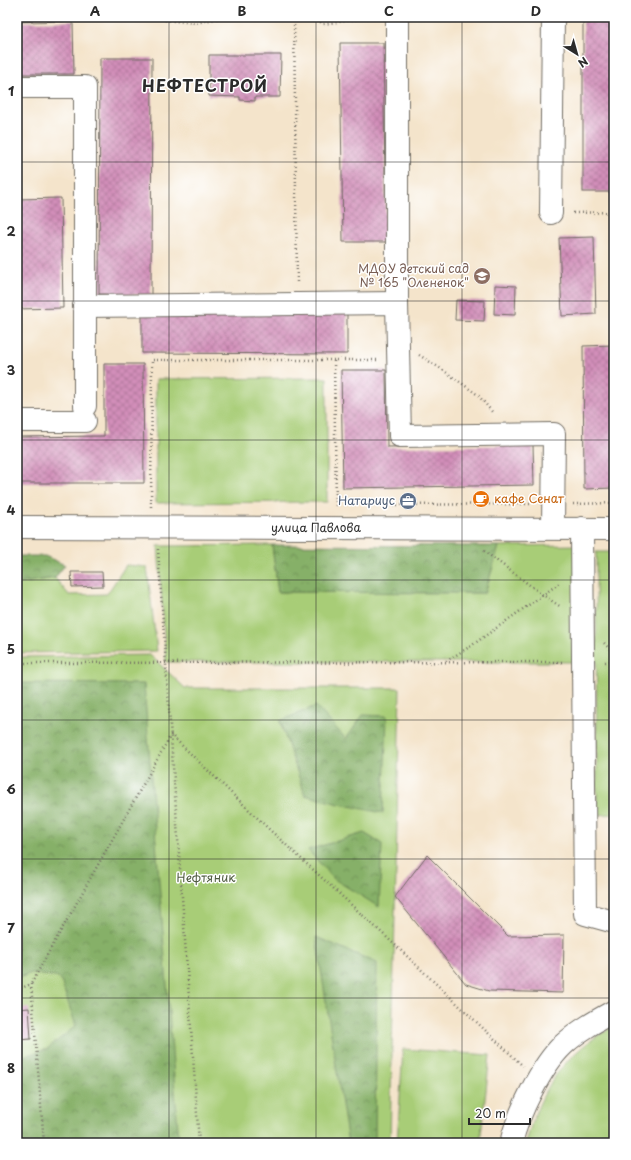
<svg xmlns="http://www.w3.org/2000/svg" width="631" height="1160" viewBox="0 0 631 1160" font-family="'Playpen Sans',sans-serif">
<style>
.green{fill:#a8cd77;stroke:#6a7c51}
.forest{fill:url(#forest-crowns);stroke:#586e4a}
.building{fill:url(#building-cross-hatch)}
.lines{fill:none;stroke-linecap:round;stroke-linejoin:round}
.minor-casing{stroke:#716c63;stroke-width:24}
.path{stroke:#716c63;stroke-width:2.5;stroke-dasharray:1 3;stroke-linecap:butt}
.minor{stroke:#fff;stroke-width:22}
.grid{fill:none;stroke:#2b2b2b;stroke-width:1;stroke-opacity:0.55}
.labels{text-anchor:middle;stroke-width:3;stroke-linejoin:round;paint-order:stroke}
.education-label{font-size:12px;fill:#785e54;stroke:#fff;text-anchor:end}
.food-label{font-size:12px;fill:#c56008;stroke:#fff;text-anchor:start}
.service-label{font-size:12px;fill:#4e5e75;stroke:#fff;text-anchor:end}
.street-label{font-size:12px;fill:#2b2b2b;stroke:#fff}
.park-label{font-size:12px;fill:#505c42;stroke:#fff}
.district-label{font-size:16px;font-weight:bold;letter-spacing:1px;fill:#2b2b2b;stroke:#fff}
.neatline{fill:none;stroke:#2b2b2b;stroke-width:1.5}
.grid-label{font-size:13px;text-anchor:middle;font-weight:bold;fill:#2b2b2b}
</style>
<defs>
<pattern id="forest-crowns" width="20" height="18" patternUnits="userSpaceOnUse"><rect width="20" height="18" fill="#86b068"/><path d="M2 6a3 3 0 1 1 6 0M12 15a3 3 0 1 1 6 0" fill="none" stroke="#6e8f56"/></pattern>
<pattern id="building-cross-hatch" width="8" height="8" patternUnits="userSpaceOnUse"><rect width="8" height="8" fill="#d28eb9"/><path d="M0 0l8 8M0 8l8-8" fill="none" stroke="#ab7497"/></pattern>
</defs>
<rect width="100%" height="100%" fill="#fff"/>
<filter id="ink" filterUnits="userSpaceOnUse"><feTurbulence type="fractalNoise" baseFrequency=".025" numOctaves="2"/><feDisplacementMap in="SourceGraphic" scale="8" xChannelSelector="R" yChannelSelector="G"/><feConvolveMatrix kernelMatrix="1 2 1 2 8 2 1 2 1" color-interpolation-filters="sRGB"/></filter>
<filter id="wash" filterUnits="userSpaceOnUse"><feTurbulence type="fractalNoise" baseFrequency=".012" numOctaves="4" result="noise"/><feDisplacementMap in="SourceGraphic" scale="16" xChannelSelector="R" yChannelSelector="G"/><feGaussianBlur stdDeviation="0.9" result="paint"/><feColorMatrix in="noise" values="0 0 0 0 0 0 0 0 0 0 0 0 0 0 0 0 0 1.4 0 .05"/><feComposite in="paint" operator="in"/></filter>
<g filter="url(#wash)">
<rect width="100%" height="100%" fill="#f4e4cb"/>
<g class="green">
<polygon points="327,378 327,502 156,503 156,379"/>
<polygon points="272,545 278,592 485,593 499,546 582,545 583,662 166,662 158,546"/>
<polygon points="596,552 614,552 614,814 597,815"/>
<polygon points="126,565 147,567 157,651 17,653 17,584 55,578 69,595 107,594"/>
<polygon points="150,655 185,688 400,688 390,1143 17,1143 17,657"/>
<path d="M614,1026V1143H526C540,1089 564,1053 614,1026Z"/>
<polygon points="403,1049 490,1055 480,1143 397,1143"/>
</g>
<g class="forest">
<polygon points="272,545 478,546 499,546 485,593 278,592"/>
<polygon points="17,556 45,556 65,565 55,578 17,584"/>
<polygon points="17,683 144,684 179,1143 17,1143 17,1058 47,1049 76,1026 60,978 31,973 17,979"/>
<polygon points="316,706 346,739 363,715 387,716 383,813 339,804 305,795 280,721"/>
<polygon points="364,833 382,844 379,907 334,879 308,850"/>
<polygon points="316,937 377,963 375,1143 348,1143"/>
</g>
<g id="blocks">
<g class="building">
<rect x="583" y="17" width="31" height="175"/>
<polygon points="73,21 74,74 17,74 17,22"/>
<polygon points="340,43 383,43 386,242 343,242"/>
<polygon points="209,55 281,55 280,97 255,97 255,101 240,100 240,97 209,96"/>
<polygon points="100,58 152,58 151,295 99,294"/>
<polygon points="61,198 63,308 17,309 17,199"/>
<polygon points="594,237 596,314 562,316 559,238"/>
<polygon points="495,285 516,286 515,315 494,314"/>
<polygon points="456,300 485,301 484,321 455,320"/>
<polygon points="142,312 347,312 347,354 142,353"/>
<polygon points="614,345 614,488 584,489 583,346"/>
<polygon points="104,364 143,364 144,483 17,483 17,437 104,436"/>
<polygon points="341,370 386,370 387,447 533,445 534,485 343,488"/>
<polygon points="71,572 102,572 103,586 72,587"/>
<polygon points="427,855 508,936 564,935 563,993 489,991 466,984 395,897"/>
<polygon points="29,1008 31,1039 17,1040 17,1009"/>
</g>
</g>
</g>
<g filter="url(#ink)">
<use href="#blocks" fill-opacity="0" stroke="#716c63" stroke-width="1"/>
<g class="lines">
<g class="minor-casing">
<g id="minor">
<polyline points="17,87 85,87 85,406"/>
<polyline points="551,213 553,17"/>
<polyline points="397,303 397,17"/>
<polyline points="84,306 397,303 400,436 554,434 553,528"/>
<polyline points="17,421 85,421"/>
<polyline points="17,527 614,529"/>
<polyline points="582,528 585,914 614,922"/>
<path d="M511,1143C518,1114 541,1066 563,1045C578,1031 596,1021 614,1011"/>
</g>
</g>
<g class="path">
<polyline points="163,17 164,20 196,23 224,17"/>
<polyline points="294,17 297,282"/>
<polyline points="314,17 323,24 375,17"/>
<polyline points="573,213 614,212"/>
<polyline points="419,355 443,370 478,395 493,413"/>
<polyline points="573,504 614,503"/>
<polyline points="381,505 532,504"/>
<polyline points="336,506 334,360 377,360"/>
<polyline points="151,507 152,360 334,360"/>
<polyline points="158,549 199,1143"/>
<polyline points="484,551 543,595 561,607"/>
<polyline points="604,643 614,653"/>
<polyline points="446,661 471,646 561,582"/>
<polyline points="605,662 614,661"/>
<polyline points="17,663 562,662"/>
<polyline points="31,984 44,1143"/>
<polyline points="17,990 31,984 171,735 271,831 395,945 523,1066"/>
</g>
<use href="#minor" class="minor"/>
</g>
</g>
<path class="grid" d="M169,17V1143M316,17V1143M462,17V1143M17,162H614M17,301H614M17,440H614M17,580H614M17,720H614M17,859H614M17,998H614"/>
<defs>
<g id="school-disc" transform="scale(0.9)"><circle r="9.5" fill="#8d6e63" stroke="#fff"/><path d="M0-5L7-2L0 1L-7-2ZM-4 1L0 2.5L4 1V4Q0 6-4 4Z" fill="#fff"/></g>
<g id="cafe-disc" transform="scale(0.9)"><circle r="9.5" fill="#e8710a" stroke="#fff"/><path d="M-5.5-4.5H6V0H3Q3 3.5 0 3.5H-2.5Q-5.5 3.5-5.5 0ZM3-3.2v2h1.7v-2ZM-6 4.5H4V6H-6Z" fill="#fff"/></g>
<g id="office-disc" transform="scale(0.9)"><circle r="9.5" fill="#5c6f8a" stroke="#fff"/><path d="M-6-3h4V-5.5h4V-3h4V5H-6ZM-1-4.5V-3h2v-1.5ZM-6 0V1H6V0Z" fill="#fff"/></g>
</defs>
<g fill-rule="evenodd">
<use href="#school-disc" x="482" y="276"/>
<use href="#cafe-disc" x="481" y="499"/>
<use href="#office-disc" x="408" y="501"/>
</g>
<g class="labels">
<g class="education-label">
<text x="469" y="273">МДОУ детский сад<tspan x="469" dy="14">№ 165 "Олененок"</tspan></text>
</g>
<g class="food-label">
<text x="494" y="503">кафе Сенат</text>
</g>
<g class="service-label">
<text x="395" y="505">Натариус</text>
</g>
<g class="street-label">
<text x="316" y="532">улица Павлова</text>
</g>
<g class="park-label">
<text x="206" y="882">Нефтяник</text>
</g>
<g class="district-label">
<text x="205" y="92">НЕФТЕСТРОЙ</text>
</g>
</g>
<rect width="631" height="1160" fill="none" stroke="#fff" stroke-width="44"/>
<g transform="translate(577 54) rotate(143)" stroke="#ffffff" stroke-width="3" paint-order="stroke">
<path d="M0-3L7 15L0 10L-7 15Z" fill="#2b2b2b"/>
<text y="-6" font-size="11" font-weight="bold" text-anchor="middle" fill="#2b2b2b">N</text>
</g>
<path d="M469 1118v6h61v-6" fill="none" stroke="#2b2b2b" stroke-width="2"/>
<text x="475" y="1118" font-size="12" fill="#2b2b2b" stroke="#ffffff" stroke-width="3" paint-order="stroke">20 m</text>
<rect x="22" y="22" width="587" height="1116" class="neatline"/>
<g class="grid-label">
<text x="95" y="16">A</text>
<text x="242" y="16">B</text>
<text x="389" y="16">C</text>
<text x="536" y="16">D</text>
<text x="11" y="96">1</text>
<text x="11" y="236">2</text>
<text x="11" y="375">3</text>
<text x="11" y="515">4</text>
<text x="11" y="654">5</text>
<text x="11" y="794">6</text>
<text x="11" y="933">7</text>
<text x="11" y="1073">8</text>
</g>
</svg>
